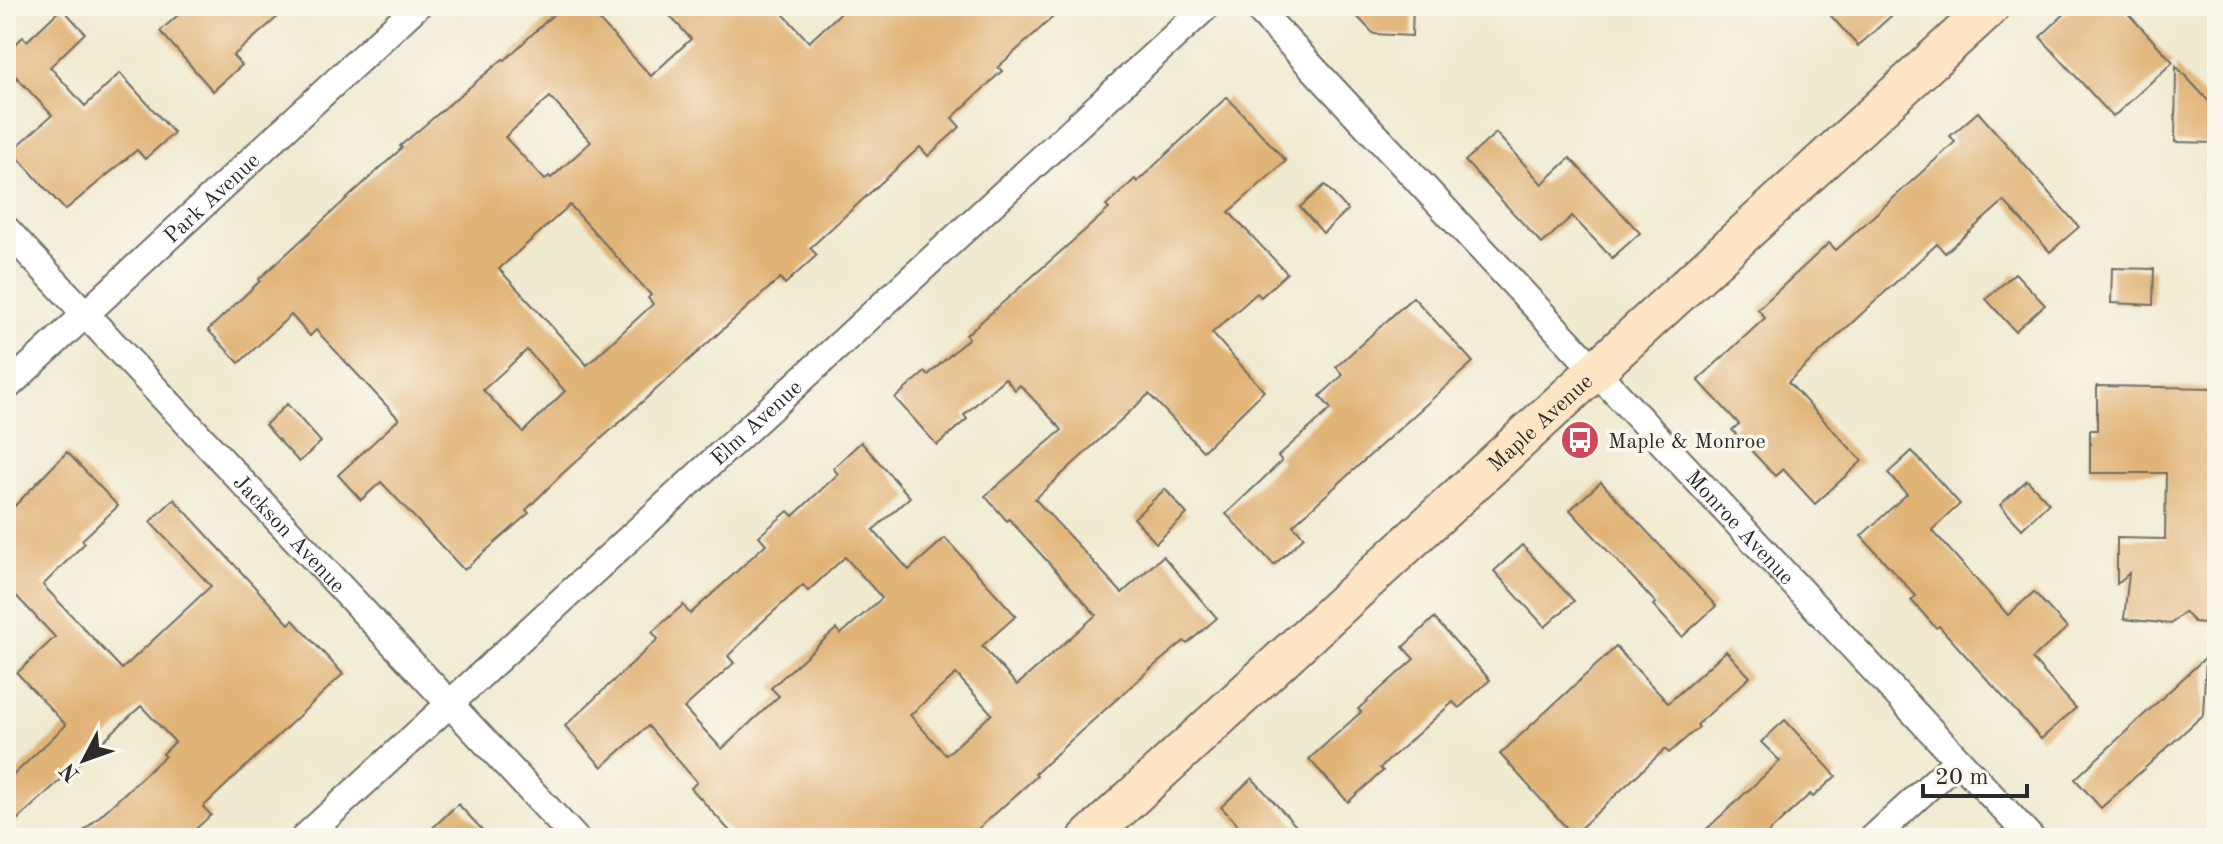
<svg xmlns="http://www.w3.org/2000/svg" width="2223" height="844" viewBox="0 0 2223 844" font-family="'Old Standard TT',serif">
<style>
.building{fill:#e1b377;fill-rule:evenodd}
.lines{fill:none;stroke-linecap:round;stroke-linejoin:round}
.street-casing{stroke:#706e65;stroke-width:30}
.secondary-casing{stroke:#706e65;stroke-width:42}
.street{stroke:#fff;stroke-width:26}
.secondary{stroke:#fde5c5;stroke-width:38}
.labels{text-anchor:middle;stroke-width:7;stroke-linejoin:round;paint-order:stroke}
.street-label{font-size:22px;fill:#2b2b2b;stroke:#fbf7ec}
.poi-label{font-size:22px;fill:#2b2b2b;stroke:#fbf7ec;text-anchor:start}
</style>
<rect width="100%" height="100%" fill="#fbf7ec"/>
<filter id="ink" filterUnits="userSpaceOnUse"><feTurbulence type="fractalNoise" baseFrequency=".0125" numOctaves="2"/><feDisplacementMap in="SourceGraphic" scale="16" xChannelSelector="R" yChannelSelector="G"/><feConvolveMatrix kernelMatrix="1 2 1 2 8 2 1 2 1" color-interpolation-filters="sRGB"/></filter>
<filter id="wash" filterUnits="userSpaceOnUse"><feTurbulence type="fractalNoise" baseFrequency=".006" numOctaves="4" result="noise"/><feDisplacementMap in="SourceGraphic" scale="32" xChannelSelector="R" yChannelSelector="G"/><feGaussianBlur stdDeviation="1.8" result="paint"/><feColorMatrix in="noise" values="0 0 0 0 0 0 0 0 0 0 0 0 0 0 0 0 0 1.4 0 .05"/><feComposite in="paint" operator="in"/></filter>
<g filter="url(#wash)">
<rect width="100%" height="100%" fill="#f0ead1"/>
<g id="blocks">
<g class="building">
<polygon points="188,6 290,6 233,56 242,65 213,91 160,31"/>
<path d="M562,6H586L651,76L691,39L661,6H776L809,42L848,6H1065L998,67L1002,71L952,118L960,127L928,156L920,147L810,248L817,255L785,284L780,278L562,474L526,510L529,513L464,570L381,482L361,500L338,475L399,419L316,330L310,336L291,315L239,363L208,330L260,281L259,279L402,148L400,146L503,59L505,60ZM550,97L591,142L551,178L549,176L545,180L505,137ZM570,205L651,295L648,298L653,304L587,365L499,269ZM527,350L565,391L523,432L483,390Z"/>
<polygon points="1347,6 1413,6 1412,36 1374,34"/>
<polygon points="1822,6 1902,6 1858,46"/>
<polygon points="2073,6 2121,6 2173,62 2113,117 2040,37"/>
<polygon points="62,8 85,33 50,67 85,106 120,73 174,133 145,159 137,150 65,210 12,151 52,115 6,66 6,53 23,37 27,41"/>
<polygon points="2176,66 2217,110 2217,143 2175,142"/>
<path d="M1227,97L1286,161L1229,212L1287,273L1261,297L1257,293L1212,333L1264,391L1203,451L1149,394L1035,499L1122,593L1163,556L1217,618L1187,644L1184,641L1148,671L1069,742L1035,774L1037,776L968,838H736L691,788L697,782L648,726L602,767L565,726L658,639L652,632L683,605L690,614L733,575L766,544L759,536L788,511L793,516L838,474L833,468L861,442L910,497L873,530L909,570L945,538L1016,616L982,646L1017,685L1096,615L1009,519L1007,521L985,496L1062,430L1020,385L1015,390L1005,378L964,415L967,419L937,445L895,398L925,372L928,375L969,338L966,335L1109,209L1106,206L1135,179L1137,182ZM845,557L882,598L841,634L836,629L771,688L779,696L722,749L684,708L734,663L728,656L762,622L803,585L808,591ZM956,674L992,714L946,755L910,715Z"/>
<polygon points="1978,112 2079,227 2050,252 2004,201 1945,253 1937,244 1788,382 1862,461 1815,504 1783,469 1775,476 1732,430 1739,424 1698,380 1765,318 1758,309 1829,243 1836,250 1955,142 1950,136"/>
<polygon points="1496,133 1542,184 1570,158 1640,233 1612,258 1572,216 1542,244 1465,161"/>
<polygon points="1325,185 1348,210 1323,233 1300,207"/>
<polygon points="2112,268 2154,269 2153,305 2111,303"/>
<polygon points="2015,273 2045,305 2015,331 1986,299"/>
<polygon points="1413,297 1473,362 1293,525 1304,537 1274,565 1226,514 1282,461 1278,456 1331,409 1320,396 1343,375 1336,367"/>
<polygon points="2097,386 2217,388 2217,624 2194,622 2184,612 2171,624 2124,619 2129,573 2117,584 2117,538 2165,539 2166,473 2090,473 2090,430 2097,430"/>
<polygon points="287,404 321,442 299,462 265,425"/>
<polygon points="1912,451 1960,504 1932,530 2008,615 2034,592 2067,628 2032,659 2076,708 2041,739 1939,626 1936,628 1911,600 1916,596 1861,536 1907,494 1888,473"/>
<polygon points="67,452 118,506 82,540 85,543 43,585 122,669 211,586 150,522 174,499 289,624 293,620 343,674 203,807 211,815 186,838 76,838 165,756 163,754 175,742 141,706 6,830 6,782 66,725 17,673 55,637 6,585 6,515"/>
<polygon points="2027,480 2049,503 2022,529 2000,505"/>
<polygon points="1601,482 1716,606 1682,637 1653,605 1656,603 1570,510"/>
<polygon points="1165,489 1187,514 1156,543 1134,518"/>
<polygon points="1522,545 1574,601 1545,627 1494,571"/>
<polygon points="1434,618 1490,680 1459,708 1453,702 1380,768 1383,771 1348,802 1309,759 1361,712 1358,709 1414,659 1403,647"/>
<polygon points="1616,647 1668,703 1726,651 1750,677 1697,725 1699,727 1669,753 1665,749 1573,835 1500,754"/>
<polygon points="2206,657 2203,715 2101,808 2075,779"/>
<polygon points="1785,720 1836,776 1813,797 1810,794 1763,838 1697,838 1780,761 1761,742"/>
<polygon points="1252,778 1307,838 1250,838 1221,807"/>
<polygon points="458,804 490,838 422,838"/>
</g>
</g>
</g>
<g filter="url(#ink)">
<use href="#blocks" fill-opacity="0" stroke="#706e65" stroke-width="2"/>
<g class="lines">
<g class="street-casing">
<g id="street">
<path id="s1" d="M1255,6L2031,838"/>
<path id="s2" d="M6,229L575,838"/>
<path id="s3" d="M6,388L417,6"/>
<path id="s4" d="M304,838L1207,6"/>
<polyline points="1873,838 1958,760"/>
</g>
</g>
<g class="secondary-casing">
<g id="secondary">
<path id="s5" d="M1088,838L1991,6"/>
</g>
</g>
<use href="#street" class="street"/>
<use href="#secondary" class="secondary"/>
</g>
</g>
<defs>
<g id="bus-disc" transform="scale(2)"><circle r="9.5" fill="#d1495b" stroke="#fbf7ec"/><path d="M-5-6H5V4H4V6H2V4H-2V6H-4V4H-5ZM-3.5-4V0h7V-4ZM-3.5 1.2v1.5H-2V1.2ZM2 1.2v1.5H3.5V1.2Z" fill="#fff"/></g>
</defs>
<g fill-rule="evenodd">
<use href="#bus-disc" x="1580" y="440"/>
</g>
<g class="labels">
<g class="street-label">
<text dy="8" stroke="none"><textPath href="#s3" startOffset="280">Park Avenue</textPath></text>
<text dy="8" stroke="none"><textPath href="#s4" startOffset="614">Elm Avenue</textPath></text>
<text dy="8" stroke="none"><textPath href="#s5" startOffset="614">Maple Avenue</textPath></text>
<text dy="8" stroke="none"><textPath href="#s1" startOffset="712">Monroe Avenue</textPath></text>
<text dy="8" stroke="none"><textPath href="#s2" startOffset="416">Jackson Avenue</textPath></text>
</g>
<g class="poi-label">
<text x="1608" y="448">Maple &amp; Monroe</text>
</g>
</g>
<rect width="2223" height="844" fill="none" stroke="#fbf7ec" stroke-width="32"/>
<g transform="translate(84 760) rotate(229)" stroke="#fbf7ec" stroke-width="6" paint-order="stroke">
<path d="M0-6L14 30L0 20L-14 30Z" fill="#2b2b2b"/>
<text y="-12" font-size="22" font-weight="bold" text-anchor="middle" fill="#2b2b2b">N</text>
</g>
<path d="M1923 784v12h104v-12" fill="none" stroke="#2b2b2b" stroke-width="4"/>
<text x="1935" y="784" font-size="24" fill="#2b2b2b" stroke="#fbf7ec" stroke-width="6" paint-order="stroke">20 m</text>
</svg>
